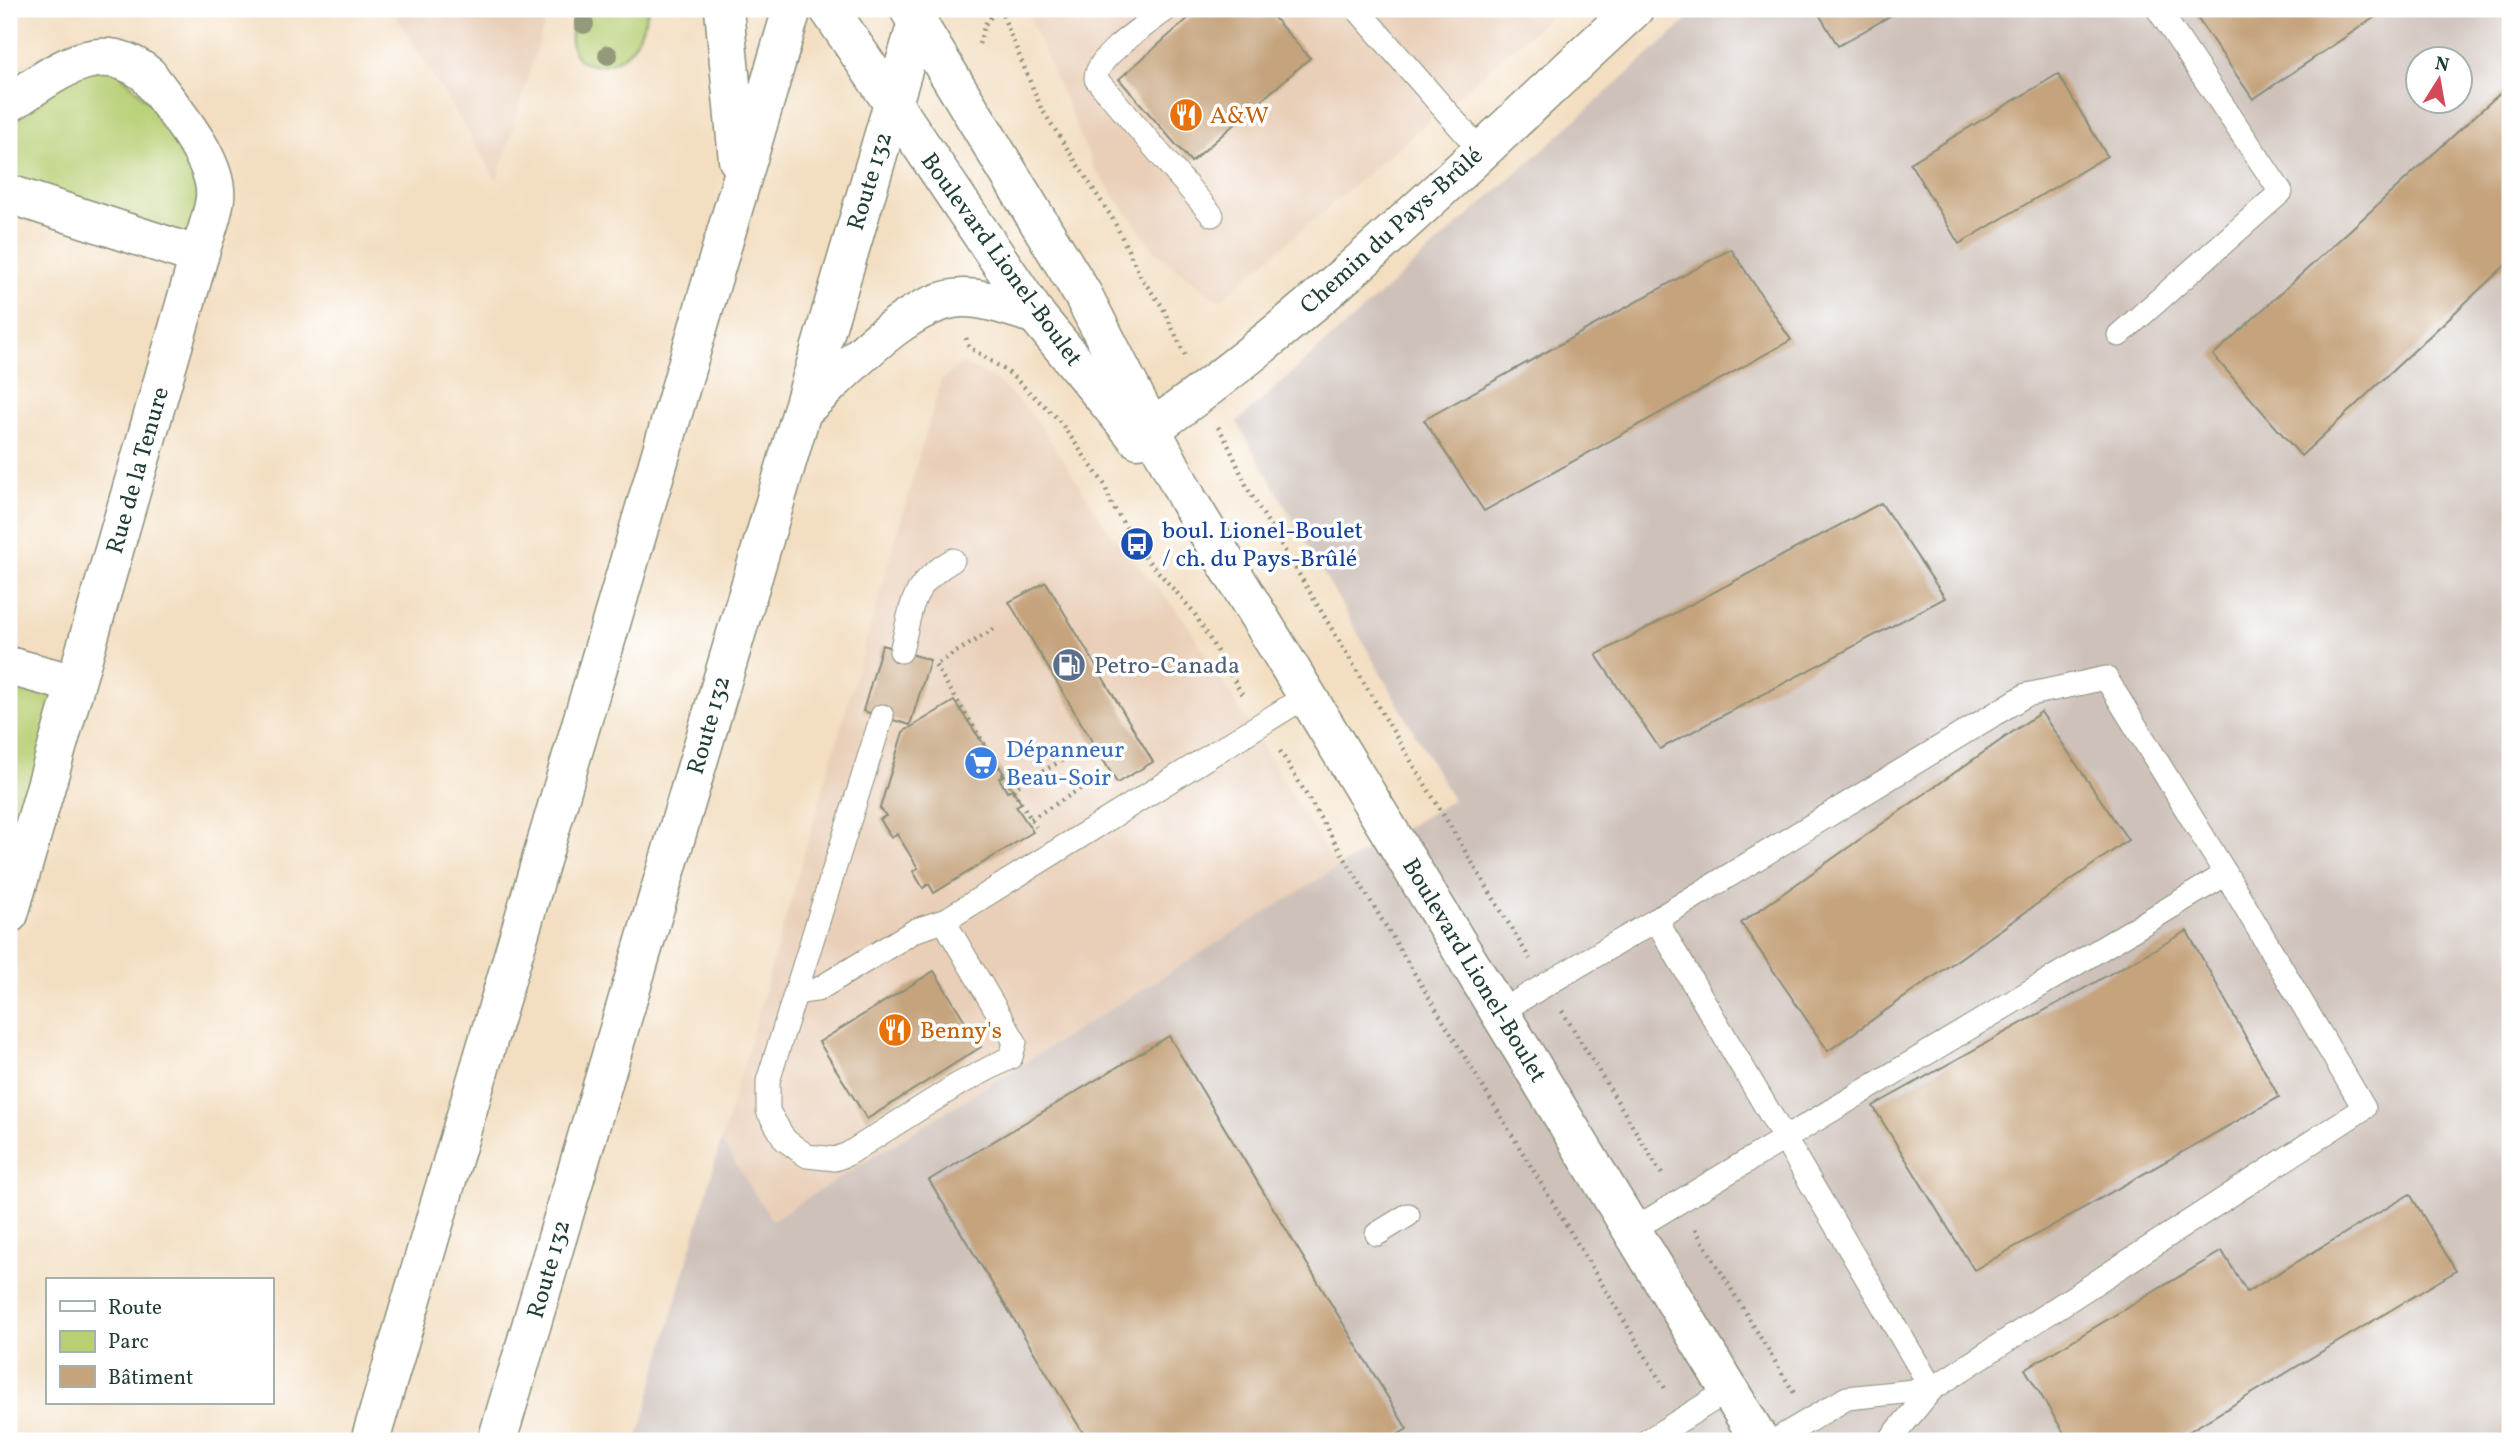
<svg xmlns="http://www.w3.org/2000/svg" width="2519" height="1450" viewBox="0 0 2519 1450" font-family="Vollkorn,serif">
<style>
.built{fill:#e9cfb8}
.industrial{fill:#cec1ba;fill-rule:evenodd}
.green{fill:#b8cf74;stroke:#6c8654;stroke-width:2}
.building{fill:#c5a37b}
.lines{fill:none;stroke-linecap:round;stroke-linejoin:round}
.service-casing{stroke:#898e7a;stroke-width:25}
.minor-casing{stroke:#898e7a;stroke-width:41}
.secondary-casing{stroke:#898e7a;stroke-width:41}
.trunk-casing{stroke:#898e7a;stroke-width:41}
.path{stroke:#898e7a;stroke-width:4.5;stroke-dasharray:2 5;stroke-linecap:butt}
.service{stroke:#fff;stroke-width:23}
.minor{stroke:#fff;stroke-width:38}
.secondary{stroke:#fff;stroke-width:38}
.trunk{stroke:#fff;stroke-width:38}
.tree{fill:#939a7c}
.labels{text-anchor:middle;stroke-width:7;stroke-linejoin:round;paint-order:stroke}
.food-label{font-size:24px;fill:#c56008;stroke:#fff;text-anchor:start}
.street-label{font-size:24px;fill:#1f3d34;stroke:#fff}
.transit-label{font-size:24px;fill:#164399;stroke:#fff;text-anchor:start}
.service-label{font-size:24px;fill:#4e5e75;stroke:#fff;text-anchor:start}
.shop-label{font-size:24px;fill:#366cbe;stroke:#fff;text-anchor:start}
</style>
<rect width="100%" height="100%" fill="#fff"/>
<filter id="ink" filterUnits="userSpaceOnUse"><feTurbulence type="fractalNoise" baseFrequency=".0143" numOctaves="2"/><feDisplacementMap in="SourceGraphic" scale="14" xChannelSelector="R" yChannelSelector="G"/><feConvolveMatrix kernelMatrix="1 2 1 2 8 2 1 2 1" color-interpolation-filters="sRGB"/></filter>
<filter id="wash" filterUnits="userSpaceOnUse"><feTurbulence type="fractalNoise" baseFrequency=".00686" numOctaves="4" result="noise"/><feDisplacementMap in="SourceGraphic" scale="28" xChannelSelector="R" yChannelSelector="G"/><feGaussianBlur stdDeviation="1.57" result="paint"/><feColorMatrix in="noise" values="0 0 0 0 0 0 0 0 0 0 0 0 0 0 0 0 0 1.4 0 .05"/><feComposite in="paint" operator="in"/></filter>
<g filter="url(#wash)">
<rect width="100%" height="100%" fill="#f3dec1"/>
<g class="built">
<polygon points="392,9 549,9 497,180"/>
<polygon points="1026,9 1559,9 1219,301 1156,253 1094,168"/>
<polygon points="961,363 998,381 1036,419 1111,534 1184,619 1337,868 772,1220 721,1141 941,381"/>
</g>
<path class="industrial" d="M1700,9H2510V1441H637L721,1141L772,1220L1337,868L1453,800L1237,422ZM2418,60H2460V102H2418Z"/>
<g class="green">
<path d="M575,9H649C644,21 640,40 631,49C616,67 581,75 572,47C568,36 574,20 575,9Z"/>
<polygon points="103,56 208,162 199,256 9,194 9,103"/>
<polygon points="9,666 75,684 9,914"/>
</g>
<g id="blocks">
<g class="building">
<polygon points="1199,9 1266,9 1310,58 1191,162 1119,79"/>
<polygon points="1816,9 1902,9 1838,46"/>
<polygon points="2191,9 2387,9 2253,99"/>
<polygon points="2058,74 2107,156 1959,244 1910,163"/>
<polygon points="2510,84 2510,261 2301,456 2213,355"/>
<polygon points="1731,249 1791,340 1484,511 1424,420"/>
<polygon points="1881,503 1945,598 1660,749 1596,655"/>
<polygon points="1046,582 1153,762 1117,783 1009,602"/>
<polygon points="882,645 930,660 910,725 863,711"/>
<polygon points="954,701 1005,775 999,778 1007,792 1012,789 1021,803 1016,806 1033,832 934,893 929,884 923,888 913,871 918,868 897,834 891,837 880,819 886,816 880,808 903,732"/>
<polygon points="2041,712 2128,840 1828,1051 1741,923"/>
<polygon points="2187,931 2279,1097 1974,1270 1873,1106"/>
<polygon points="934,971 981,1047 867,1119 819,1042"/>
<polygon points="1169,1036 1407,1429 1388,1441 1088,1441 929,1180"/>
<polygon points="2410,1194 2456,1271 2173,1441 2069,1441 2025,1369 2222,1251 2247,1292"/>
</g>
</g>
</g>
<g filter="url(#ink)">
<use href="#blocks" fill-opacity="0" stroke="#898e7a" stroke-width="2"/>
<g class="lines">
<g class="service-casing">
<g id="service">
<path d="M1167,9C1149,23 1095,56 1096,79L1212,215"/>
<polyline points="1357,9 1480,150"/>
<polyline points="2119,335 2281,192 2158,9"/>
<path d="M901,651C913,604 909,586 953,560"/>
<polyline points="882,716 768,1081 768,1111 785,1140 807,1156 835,1159 848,1154 957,1085 1011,1057 1015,1042 944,921"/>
<polyline points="797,993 817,990 916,930 944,921 1308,695"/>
<polyline points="1501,1011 1656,920 1932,1389"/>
<polyline points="1632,1230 2226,874 2106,678 2026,695 1656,920"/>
<polyline points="1377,1234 1408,1215"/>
<polyline points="1647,1441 1729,1390"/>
<polyline points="1774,1441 1847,1398 1932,1389"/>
<polyline points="1889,1441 1932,1389 2364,1108 2226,874"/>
</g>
</g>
<g class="minor-casing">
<g id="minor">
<path d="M9,103C54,75 97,34 148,75C169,105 219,160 215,198C213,217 204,237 199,256L9,194"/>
<path d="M1138,438C1316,316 1475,155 1634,9"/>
<polyline points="9,666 75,684"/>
<polyline points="9,914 199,256"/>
</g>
</g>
<g class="secondary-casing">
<g id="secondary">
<polyline points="829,9 1036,315 1138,439"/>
<polyline points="909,9 1083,295 1188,500 1760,1441"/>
</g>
</g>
<g class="trunk-casing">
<g id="trunk">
<polyline points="724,9 738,160"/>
<path d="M802,411C843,374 907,299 963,298C988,298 1012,308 1036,315"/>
<polyline points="370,1441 792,9"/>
<polyline points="497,1441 921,9"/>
</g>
</g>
<g class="path">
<polyline points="1000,9 1041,108 1114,221 1142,279 1162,306 1185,355"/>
<polyline points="979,44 985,24 998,9"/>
<polyline points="966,338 969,347 1008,372 1058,419 1104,484 1112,505 1144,556 1193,611 1244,697"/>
<path d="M1218,427C1231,447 1238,469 1249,491L1530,959"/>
<polyline points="994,629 935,665 1036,827"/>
<polyline points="1280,751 1666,1390"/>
<polyline points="1012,789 1071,755"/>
<polyline points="1031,819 1088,784"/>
<polyline points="1562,1011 1662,1174"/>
<polyline points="1695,1229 1794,1393"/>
</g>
<use href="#service" class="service"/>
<use href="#minor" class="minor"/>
<use href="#secondary" class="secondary"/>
<use href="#trunk" class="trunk"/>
</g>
<g class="tree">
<circle cx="584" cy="24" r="10"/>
<circle cx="608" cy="55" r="10"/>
</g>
</g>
<defs>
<g id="restaurant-disc" transform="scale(1.75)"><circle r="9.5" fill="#e8710a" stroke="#fff"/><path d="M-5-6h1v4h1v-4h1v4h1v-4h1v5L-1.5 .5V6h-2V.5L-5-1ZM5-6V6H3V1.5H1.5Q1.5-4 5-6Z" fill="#fff"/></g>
<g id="bus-disc" transform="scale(1.75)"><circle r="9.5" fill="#1a4fb4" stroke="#fff"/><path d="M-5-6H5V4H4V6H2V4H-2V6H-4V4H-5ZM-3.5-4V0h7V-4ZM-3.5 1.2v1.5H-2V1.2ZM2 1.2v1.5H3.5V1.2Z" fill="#fff"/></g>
<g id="fuel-disc" transform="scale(1.75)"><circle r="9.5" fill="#5c6f8a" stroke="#fff"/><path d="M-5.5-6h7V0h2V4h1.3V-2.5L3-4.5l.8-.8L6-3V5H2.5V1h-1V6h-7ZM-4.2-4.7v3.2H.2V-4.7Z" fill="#fff"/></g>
<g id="supermarket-disc" transform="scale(1.75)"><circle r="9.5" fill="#3f7fe0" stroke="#fff"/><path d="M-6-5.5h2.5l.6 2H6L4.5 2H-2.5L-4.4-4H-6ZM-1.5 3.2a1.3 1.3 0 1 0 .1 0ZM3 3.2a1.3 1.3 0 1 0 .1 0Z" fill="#fff"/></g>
</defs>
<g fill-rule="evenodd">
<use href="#restaurant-disc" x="1186" y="115"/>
<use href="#bus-disc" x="1137" y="544"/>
<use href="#fuel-disc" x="1069" y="665"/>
<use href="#supermarket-disc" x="981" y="763"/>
<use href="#restaurant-disc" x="895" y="1030"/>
</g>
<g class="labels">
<g class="food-label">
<text x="1210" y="123">A&amp;W</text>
<text x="920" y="1038">Benny's</text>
</g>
<g class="street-label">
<text transform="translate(869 181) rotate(-73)" y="8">Route 132</text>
<text transform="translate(1391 230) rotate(-42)" y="8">Chemin du Pays-Brûlé</text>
<text transform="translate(1002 259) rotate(54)" y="8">Boulevard Lionel-Boulet</text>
<text transform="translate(137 470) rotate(-74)" y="8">Rue de la Tenure</text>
<text transform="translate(708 725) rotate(-74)" y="8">Route 132</text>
<text transform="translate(1475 970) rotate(59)" y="8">Boulevard Lionel-Boulet</text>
<text transform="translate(548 1269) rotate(-74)" y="8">Route 132</text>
</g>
<g class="transit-label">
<text x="1162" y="538">boul. Lionel-Boulet<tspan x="1162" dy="28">/ ch. du Pays-Brûlé</tspan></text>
</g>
<g class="service-label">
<text x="1094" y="673">Petro-Canada</text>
</g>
<g class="shop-label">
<text x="1006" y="757">Dépanneur<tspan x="1006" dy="28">Beau-Soir</tspan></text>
</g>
</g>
<rect width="2519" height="1450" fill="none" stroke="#fff" stroke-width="35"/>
<rect x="46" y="1278" width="228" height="126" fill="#ffffff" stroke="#a5b1ae" stroke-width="2"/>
<rect x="60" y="1301" width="35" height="10" fill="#ffffff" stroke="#a5b1ae" stroke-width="2"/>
<text x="108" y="1314" font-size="21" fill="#1f3d34">Route</text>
<rect x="60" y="1331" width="35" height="21" fill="#b8cf74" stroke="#a5b1ae" stroke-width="2"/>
<text x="108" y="1348" font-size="21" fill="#1f3d34">Parc</text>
<rect x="60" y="1366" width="35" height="21" fill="#c5a37b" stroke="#a5b1ae" stroke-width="2"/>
<text x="108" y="1384" font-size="21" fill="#1f3d34">Bâtiment</text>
<g transform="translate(2439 80) rotate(11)"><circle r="33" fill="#ffffff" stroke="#a5b1ae" stroke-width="2"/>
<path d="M0-5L12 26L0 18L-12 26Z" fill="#d1495b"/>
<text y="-10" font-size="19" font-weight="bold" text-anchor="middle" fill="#1f3d34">N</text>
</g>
</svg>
